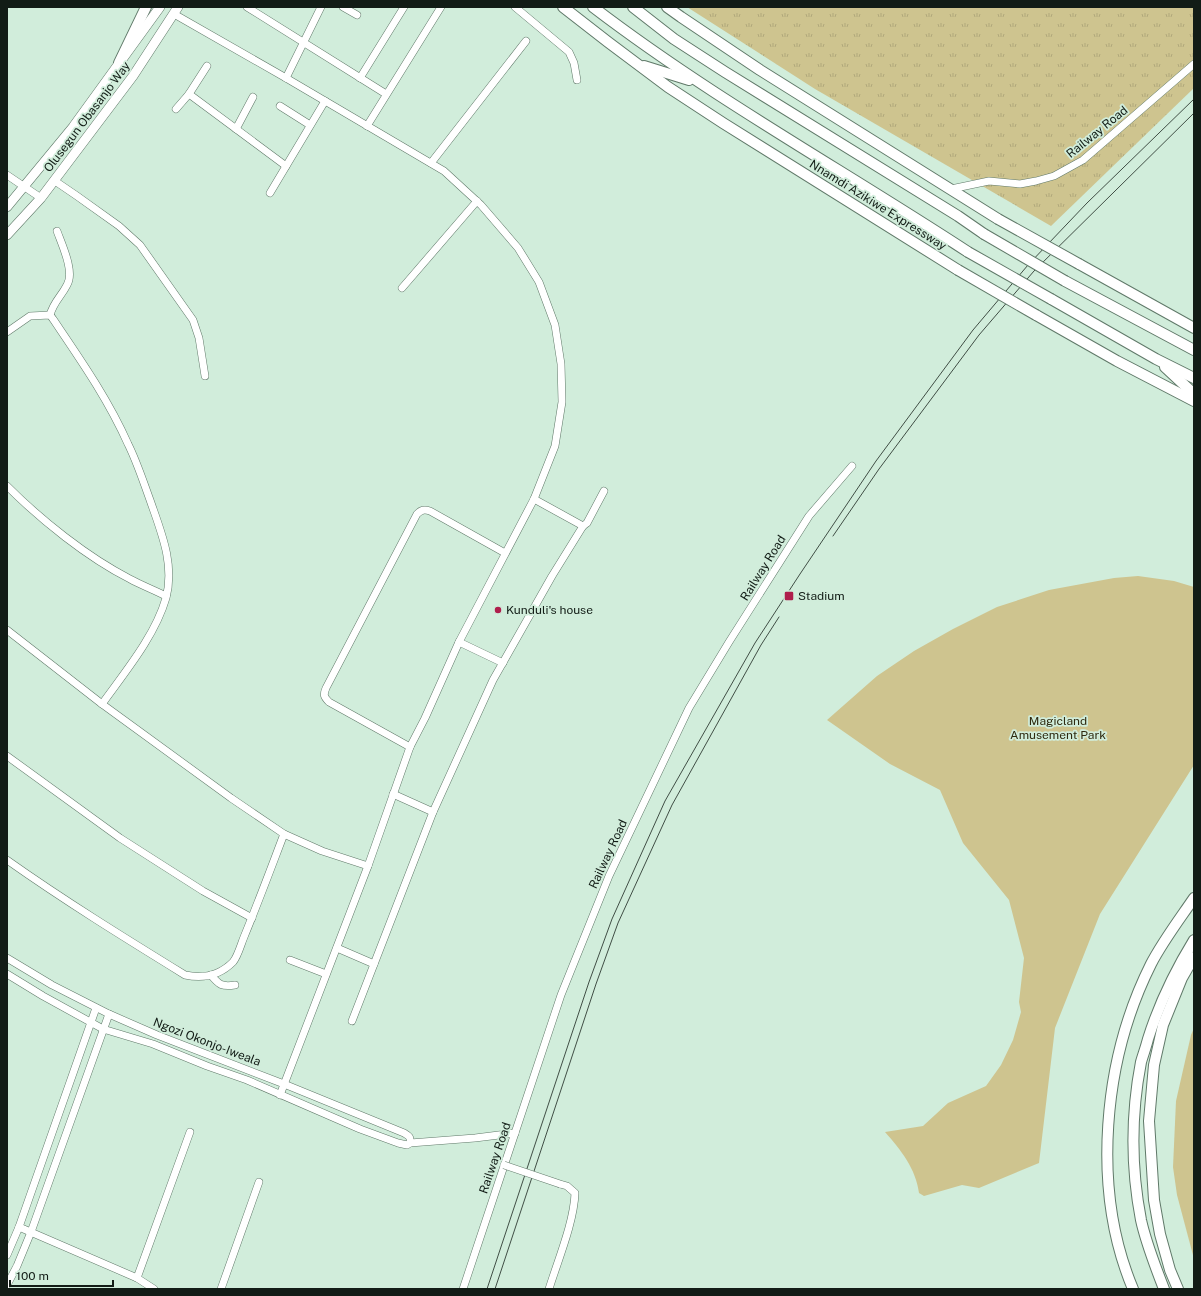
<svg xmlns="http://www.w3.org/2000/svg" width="1201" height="1296" viewBox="0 0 1201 1296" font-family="'Public Sans',sans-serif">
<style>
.grass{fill:url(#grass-tufts)}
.green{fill:#cec48f}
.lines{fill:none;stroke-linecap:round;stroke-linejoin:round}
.minor-casing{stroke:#607969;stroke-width:8}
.major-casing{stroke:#607969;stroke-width:10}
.highway-casing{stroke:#607969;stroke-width:12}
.minor{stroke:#fff;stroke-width:7}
.major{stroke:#fff;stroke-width:9}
.highway{stroke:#fff;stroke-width:10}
.tram{stroke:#404e45;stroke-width:1}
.minor-bridge-casing{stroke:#607969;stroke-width:8;stroke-linecap:butt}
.highway-bridge-casing{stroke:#607969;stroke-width:12;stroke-linecap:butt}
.minor-bridge{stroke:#fff;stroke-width:7}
.highway-bridge{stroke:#fff;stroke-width:10}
.poi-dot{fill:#af1e4c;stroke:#d1eddb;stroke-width:1.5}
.labels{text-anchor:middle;stroke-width:3.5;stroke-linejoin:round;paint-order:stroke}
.street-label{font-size:12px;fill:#121c16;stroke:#d1eddb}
.poi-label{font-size:12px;fill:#121c16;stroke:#d1eddb;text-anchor:start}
.park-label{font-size:12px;fill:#2e290f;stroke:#d1eddb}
</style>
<defs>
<pattern id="grass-tufts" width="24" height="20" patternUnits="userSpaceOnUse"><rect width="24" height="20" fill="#cec48f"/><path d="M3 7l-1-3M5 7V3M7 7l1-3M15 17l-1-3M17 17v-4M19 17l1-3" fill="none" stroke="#b0a87b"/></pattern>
</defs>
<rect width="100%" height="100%" fill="#d1eddb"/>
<polygon class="grass" points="687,7 1194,7 1194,88 1051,226 815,89"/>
<g class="green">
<path d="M1138,576L1174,581L1194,587V765L1100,914L1055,1028L1039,1163L979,1188L962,1185L924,1196L919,1193C916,1169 901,1150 885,1132L923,1126L948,1103L986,1086L1001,1065L1013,1040L1021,1012L1019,1002L1024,958L1009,900L963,843L940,790L890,764L827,720L877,676L914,651L953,629L997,607L1049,590L1114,578Z"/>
<polygon points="1194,1028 1194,1259 1177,1195 1173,1167 1176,1101 1191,1035"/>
</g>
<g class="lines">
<g class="minor-casing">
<g id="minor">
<polyline points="247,7 386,94"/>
<polyline points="343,7 357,15"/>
<polyline points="515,7 569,52 574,63 577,80"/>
<polyline points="174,14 286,78 444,171 481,205 518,248 539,282 555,325 561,364 562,402 555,446 534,499 459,642 425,718 410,747 368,866 280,1095"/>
<polyline points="207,66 189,94 286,166"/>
<polyline points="286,78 321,7"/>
<polyline points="360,78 404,7"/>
<polyline points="280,106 310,125"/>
<polyline points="176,109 189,94"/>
<polyline points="367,126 441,7"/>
<polyline points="236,129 253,97"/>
<polyline points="431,163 526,41"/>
<polyline points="7,175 41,198"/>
<polyline points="55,181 77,196 119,226 140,245 193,320 199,338 205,376"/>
<polyline points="951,189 989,181 1020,184 1036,181 1054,176 1083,160 1194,64"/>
<polyline points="270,193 325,101"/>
<polyline points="402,288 477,201"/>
<path d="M50,315C54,301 61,297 67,285C75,272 62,245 57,231"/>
<path d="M7,332L30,316L50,315L53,319C80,359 108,399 128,444C137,462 143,481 150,500C161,532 175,564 166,598C155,636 125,672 102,704"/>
<path d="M7,486C41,520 87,557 130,579C141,585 154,590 166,596"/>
<polyline points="534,499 583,526"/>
<polyline points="7,630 102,704 231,798 284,834 322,851 368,866"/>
<polyline points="459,642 503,663"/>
<path d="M410,747L329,702C324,697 323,695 326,688L417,514C421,510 424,509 430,511L505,553"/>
<polyline points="7,756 120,838 203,891 252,918"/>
<polyline points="393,794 433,812"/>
<path d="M7,860C65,901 125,938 185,975C203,979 220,975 233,962C238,956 241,944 244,937C258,903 271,868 284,834"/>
<polyline points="337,948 374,964"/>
<path d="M7,958L52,985L109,1014L157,1035L284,1084L404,1133C409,1136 411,1137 410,1143L407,1145L398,1143L360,1129L247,1080L207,1066L153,1044L103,1029L43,996L7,974"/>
<polyline points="290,960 326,974"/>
<path d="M211,975C219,985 222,987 235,985"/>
<polyline points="352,1021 433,812 493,680 552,576 583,526 587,523 604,491"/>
<polyline points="410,1143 475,1138 515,1133"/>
<polyline points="19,1227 137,1278 154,1289"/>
<polyline points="7,1255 19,1227 96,1008"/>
<polyline points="137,1278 190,1132"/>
<polyline points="7,1285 17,1266 31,1232 109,1014"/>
<polyline points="221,1289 259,1182"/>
<polyline points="463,1289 561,995 609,876 689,708 729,642 809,516 852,466"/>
<path d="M549,1289C558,1260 574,1222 575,1193L567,1186L560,1184"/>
</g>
</g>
<g class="major-casing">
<g id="major">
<polyline points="7,207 73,127 160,7"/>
<polyline points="7,235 41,198 133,76 178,7"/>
</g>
</g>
<g class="highway-casing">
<g id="highway">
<polyline points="563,7 608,42 668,87 723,123 958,270"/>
<path d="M593,7C712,98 843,170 968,252"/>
<polyline points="633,7 674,39 725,72 958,216 984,234"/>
<polyline points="667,7 681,17 760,70 998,219"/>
<polyline points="119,63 146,7"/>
<polyline points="644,66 689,80"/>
<polyline points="1079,264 1194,328"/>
<polyline points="1065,281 1194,350"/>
<polyline points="1051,299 1156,359 1194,378"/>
<polyline points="1036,315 1117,361 1194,401"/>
<polyline points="1165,367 1194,394"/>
<path d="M1133,1289C1091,1189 1103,1060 1151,964C1163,941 1179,920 1194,898"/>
<path d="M1164,1289C1155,1266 1146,1243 1141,1220C1131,1168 1131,1114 1141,1062C1143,1055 1146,1047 1148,1039C1159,1004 1175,971 1194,940"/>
<polyline points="1178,1289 1170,1270 1160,1234 1154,1200 1149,1121 1154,1065 1163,1025 1182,978 1194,957"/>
</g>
</g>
<use href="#minor" class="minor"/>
<use href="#major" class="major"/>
<use href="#highway" class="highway"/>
<g class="tram">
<polyline points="833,536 879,469 979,335 1034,271 1194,113"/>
<polyline points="487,1289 589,982 612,919 665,801 755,643 800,574 876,461 973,330 1028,265 1087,203 1194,99"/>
<polyline points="495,1289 596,984 618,923 672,805 761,645 779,617"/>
</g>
<g class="minor-bridge-casing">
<polyline id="minor-bridge" points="504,1165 560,1184"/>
</g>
<g class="highway-bridge-casing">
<g id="highway-bridge">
<polyline points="998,219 1079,264"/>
<polyline points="984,234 1065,281"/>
<polyline points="968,252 1051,299"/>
<polyline points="958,270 1036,315"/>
</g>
</g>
<use href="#minor-bridge" class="minor-bridge"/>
<use href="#highway-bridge" class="highway-bridge"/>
</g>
<g class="poi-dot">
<rect x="784" y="591" width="10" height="10" rx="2"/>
<circle cx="498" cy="610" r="4"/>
</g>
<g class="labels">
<g class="street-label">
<text transform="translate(87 117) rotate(-53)" y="4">Olusegun Obasanjo Way</text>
<text transform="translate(1097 132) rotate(-39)" y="4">Railway Road</text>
<text transform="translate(878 205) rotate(32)" y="4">Nnamdi Azikiwe Expressway</text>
<text transform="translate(763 568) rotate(-58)" y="4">Railway Road</text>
<text transform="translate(608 854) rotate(-65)" y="4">Railway Road</text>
<text transform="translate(207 1042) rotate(21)" y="4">Ngozi Okonjo-Iweala</text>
<text transform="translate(495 1158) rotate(-71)" y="4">Railway Road</text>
</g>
<g class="poi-label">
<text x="798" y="600">Stadium</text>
<text x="506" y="614">Kunduli's house</text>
</g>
<g class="park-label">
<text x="1058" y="725">Magicland<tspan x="1058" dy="14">Amusement Park</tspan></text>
</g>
</g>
<rect width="1201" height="1296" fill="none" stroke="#121c16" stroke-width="16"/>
<path d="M10 1280v6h103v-6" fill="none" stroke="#121c16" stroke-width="2"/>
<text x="16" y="1280" font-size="12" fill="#121c16" stroke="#d1eddb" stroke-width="3" paint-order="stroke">100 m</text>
</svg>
